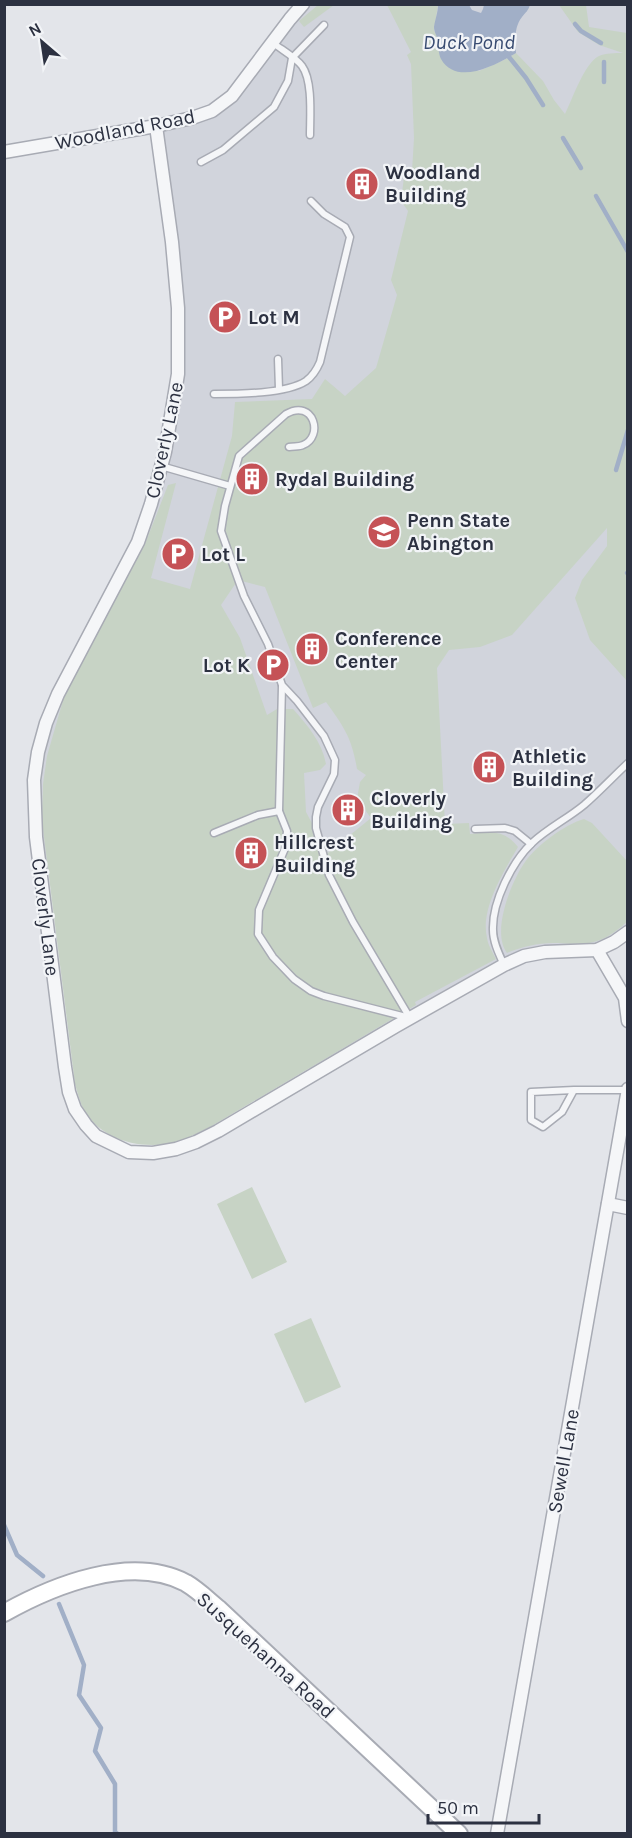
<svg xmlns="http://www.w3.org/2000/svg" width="632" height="1838" viewBox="0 0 632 1838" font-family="Karla,sans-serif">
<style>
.built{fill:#d1d4dc}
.green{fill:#c7d3c5;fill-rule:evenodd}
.water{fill:#a1afc7}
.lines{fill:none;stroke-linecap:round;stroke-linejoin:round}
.stream{stroke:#a1afc7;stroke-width:4.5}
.lane-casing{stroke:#a8abb4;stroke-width:9}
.street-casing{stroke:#a8abb4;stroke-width:15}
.secondary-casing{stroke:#a8abb4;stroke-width:20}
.lane{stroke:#f5f6f8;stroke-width:6}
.street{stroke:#f5f6f8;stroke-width:12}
.secondary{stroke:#fff;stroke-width:16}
.labels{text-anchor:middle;stroke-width:4.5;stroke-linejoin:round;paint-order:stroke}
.street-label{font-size:20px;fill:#2c3141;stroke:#f2f4f7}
.poi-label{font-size:20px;font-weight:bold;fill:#2c3141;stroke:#f2f4f7;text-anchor:start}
.water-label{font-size:21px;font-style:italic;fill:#394c72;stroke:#f2f4f7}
</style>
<rect width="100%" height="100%" fill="#e3e5ea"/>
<polygon class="built" points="303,5 627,5 627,932 614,942 524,956 314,1073 232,967 175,817 39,864 34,780 46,723 138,542 178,375 156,126 212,111"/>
<g class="green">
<polygon points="318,5 334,5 304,27 299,21"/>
<path d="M387,5H438L434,30L437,37L439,52L479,71L504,60L516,53L543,81L554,100L565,114C572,100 585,62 599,56C606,53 615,53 623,53L599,45L578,32L559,5H586L589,27L627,33V681L590,640L575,598L582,580L607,546V528L512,635L480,647L449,650L437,668L445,824L469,823L470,834C491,832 504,829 518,847C504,871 480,909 487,938C488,945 493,953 496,959L415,1002L416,1005L210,1127C199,1132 187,1139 176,1142C142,1151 98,1140 82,1106C79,1099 77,1091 75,1084L42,821L43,784L47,756L64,697L145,544L168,485L176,483L151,578L190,589L232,436L235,402L312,399L325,379L345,396L376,368L397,295L391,280L408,211L401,201L404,177L412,171L414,138L411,64L407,55L411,52ZM238,580L265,587L313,708L326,702C344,727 352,738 357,769L366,775L360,782L357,799L371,818L328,853L306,812L304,773L320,770L326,764C322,742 308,726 293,709H277L267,715L240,638L221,605Z"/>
<path d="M584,819L592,823L627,861V922C620,928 609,937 600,940C586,946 568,943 553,943C537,943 521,947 507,953C491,932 511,882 525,862C537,845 564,825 584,819Z"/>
<polygon points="252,1187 287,1262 252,1279 217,1204"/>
<polygon points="311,1318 341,1387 305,1403 274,1334"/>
</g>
<path class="water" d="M438,5H469L472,10L481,13L483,9L484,5H530C528,11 526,12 522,17C514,27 515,41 516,53C497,64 457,87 441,59C438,53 439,46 438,40C437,36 434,32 434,27C435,20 438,12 438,5Z"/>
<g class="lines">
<g class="stream">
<polyline points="575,24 581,31 601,43"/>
<polyline points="509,57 526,78 543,105"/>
<polyline points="604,62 604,82"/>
<polyline points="563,138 581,168"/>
<polyline points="596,196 628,252"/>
<polyline points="616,470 628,430"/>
<polyline points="627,573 628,574"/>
<polyline points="4,1525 17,1555 43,1576"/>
<polyline points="59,1604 84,1665 79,1695 101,1728 95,1751 115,1784 115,1832 118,1834"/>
</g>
<g class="lane-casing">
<g id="lane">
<path d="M273,43C282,50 295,57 302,66C313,81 310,117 310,135"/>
<polyline points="201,162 223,150 274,107 288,81 292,58 324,25"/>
<polyline points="278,359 279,389"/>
<path d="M214,394C238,394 286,394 306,381C313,376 317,369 320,362L350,237L345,227L324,214L311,201"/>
<path d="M289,447C294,446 299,447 303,445C324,437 314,398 286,414L239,456L225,506L221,531L244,596L268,644L282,685L297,701L324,736L335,760L334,774L318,807L316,817V828L329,875L353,922L410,1018"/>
<polyline points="161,466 230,486"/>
<polyline points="282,686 279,811 287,831 286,846 259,910 258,934 273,957 294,979 311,991 324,996 410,1018"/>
<polyline points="475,829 505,828 515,831 531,844"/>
<polyline points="214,833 258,815 279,811"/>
<path d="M504,965C499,954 493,942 493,930C492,902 512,862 532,843C548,828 567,819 584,805C599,792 613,777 628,763"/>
<polyline points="574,1090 531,1092 531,1120 543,1127 562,1112 574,1090 627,1090"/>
</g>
</g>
<g class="street-casing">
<g id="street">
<polyline points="156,126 172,242 178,308 178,374 165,452 151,504 138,542 58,694 46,723 38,752 34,780 36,837 65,1067 69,1092 75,1109 86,1125 96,1136 129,1152 153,1153 176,1149 196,1142 218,1131 396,1026 504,965 524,956 545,952 597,950 614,942 628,932"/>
<polyline points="4,152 156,126 192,118 212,111 232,96 290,19 303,4"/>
<polyline points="597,950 625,998 628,1021"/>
<polyline points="608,1204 628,1208"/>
<polyline points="497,1834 628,1089"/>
</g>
</g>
<g class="secondary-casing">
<path id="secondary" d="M4,1613C54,1585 131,1554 186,1583C198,1590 208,1600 219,1609L459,1834"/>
</g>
<use href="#lane" class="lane"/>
<use href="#street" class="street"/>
<use href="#secondary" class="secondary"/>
</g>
<defs>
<g id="building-disc" transform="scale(1.725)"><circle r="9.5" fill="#c55256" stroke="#f2f4f7"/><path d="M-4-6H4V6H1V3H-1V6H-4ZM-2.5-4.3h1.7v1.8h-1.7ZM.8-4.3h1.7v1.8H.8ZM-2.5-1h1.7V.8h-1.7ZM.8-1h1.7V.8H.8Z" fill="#fff"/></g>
<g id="parking-disc" transform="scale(1.725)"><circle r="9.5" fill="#c55256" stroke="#f2f4f7"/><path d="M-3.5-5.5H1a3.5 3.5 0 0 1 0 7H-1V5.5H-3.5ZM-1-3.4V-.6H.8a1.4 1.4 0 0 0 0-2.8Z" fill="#fff"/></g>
<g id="university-disc" transform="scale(1.725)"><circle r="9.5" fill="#c55256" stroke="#f2f4f7"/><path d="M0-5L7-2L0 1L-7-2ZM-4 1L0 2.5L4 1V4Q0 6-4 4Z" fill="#fff"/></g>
</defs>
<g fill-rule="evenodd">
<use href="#building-disc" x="362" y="184"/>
<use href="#parking-disc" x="225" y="317"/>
<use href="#building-disc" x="252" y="479"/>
<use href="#university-disc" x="384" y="532"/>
<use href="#parking-disc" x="178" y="554"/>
<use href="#building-disc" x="312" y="649"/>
<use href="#parking-disc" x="273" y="665"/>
<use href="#building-disc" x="489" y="767"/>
<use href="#building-disc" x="348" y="810"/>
<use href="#building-disc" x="251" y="853"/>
</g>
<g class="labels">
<g class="street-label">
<text transform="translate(125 129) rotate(-11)" y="7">Woodland Road</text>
<text transform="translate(164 440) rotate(-78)" y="7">Cloverly Lane</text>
<text transform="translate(46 917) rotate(83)" y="7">Cloverly Lane</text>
<text transform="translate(563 1461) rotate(-80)" y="7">Sewell Lane</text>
<text transform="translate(266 1655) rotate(42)" y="7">Susquehanna Road</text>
</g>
<g class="poi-label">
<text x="385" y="179">Woodland<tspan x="385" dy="23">Building</tspan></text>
<text x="248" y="324">Lot M</text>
<text x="275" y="486">Rydal Building</text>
<text x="407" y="527">Penn State<tspan x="407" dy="23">Abington</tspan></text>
<text x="201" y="561">Lot L</text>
<text x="335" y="645">Conference<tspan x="335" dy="23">Center</tspan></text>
<text x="250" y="672" text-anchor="end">Lot K</text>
<text x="512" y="763">Athletic<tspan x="512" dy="23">Building</tspan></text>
<text x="371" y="805">Cloverly<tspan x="371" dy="23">Building</tspan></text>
<text x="274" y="849">Hillcrest<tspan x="274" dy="23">Building</tspan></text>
</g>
<g class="water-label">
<text x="469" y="49">Duck Pond</text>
</g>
</g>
<rect width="632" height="1838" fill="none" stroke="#2c3141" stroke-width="12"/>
<g transform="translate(42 42) rotate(331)" stroke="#f2f4f7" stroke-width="4.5" paint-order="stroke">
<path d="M0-4.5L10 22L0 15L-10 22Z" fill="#2c3141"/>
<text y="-9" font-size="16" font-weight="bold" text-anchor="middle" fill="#2c3141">N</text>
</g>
<path d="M428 1814v9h111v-9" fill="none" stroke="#2c3141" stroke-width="3"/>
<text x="437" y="1814" font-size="18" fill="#2c3141" stroke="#f2f4f7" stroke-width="4.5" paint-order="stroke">50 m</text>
</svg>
